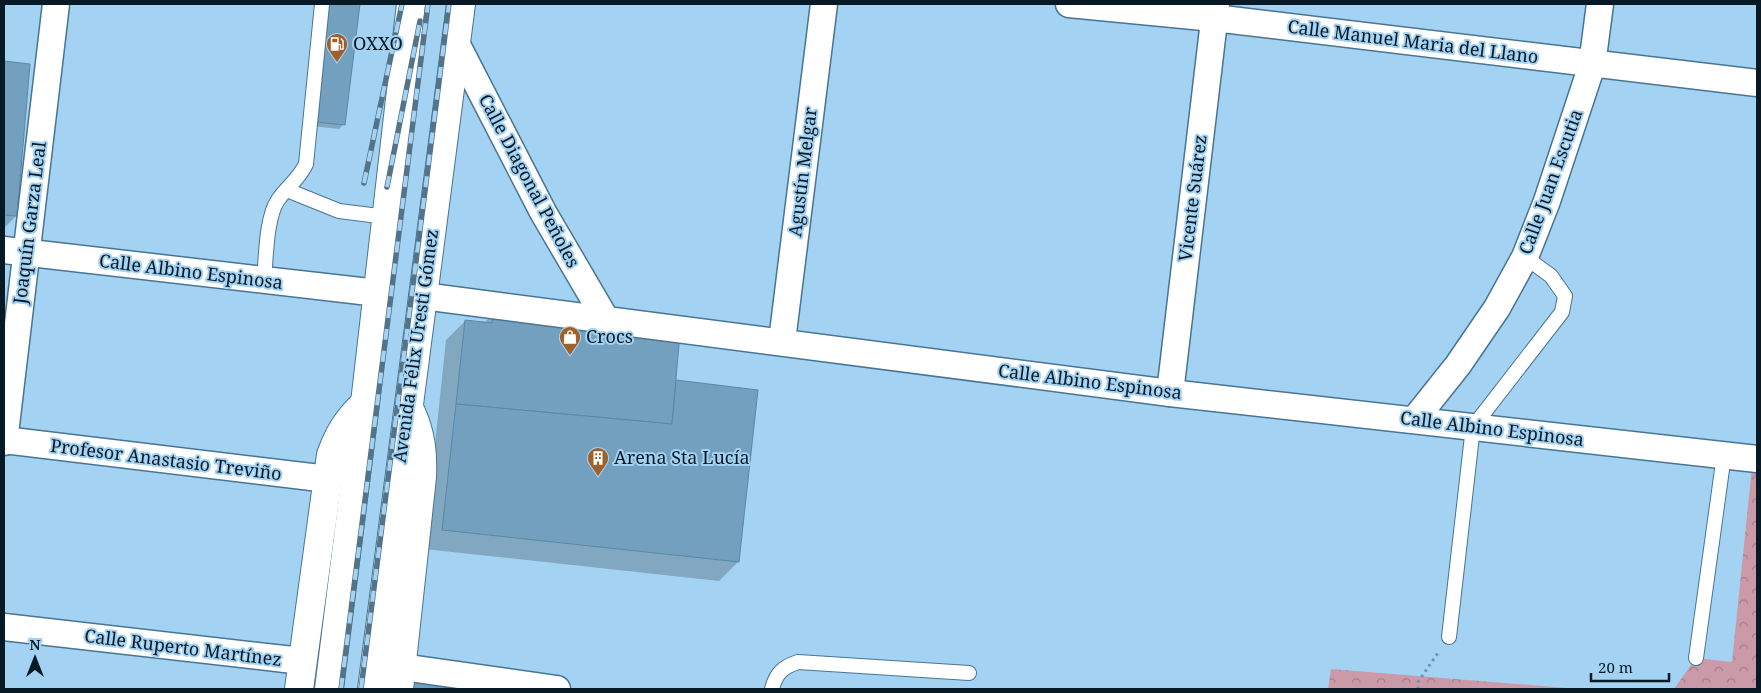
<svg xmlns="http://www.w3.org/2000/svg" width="1761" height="693" viewBox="0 0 1761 693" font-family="'Noto Serif',serif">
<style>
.forest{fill:url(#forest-crowns)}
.shadow{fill:#0003}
.building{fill:#73a0bf;stroke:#5b88a6}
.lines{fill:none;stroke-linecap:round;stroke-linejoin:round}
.lane-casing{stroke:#487592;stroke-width:16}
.street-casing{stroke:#487592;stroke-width:29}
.primary-casing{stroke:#487592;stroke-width:30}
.path{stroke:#6d92ab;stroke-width:3;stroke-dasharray:2.5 4;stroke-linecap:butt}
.lane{stroke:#fff;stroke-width:14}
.street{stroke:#fff;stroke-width:26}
.primary{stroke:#fff;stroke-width:28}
.rail-casing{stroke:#537389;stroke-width:5.5}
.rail{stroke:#a3d2f2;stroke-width:4;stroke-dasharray:11;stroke-linecap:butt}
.labels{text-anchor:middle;stroke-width:4;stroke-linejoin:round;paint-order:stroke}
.street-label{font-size:18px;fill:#071925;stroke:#a3d2f2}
.poi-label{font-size:18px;fill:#071925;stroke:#a3d2f2;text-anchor:start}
</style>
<defs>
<pattern id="forest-crowns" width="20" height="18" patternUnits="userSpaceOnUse" patternTransform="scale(1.25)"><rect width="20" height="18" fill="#cb9aa9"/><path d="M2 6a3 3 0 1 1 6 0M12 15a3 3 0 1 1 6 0" fill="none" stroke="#a37d89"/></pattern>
</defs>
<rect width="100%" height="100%" fill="#a3d2f2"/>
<g class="forest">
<polygon points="1752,467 1757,467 1757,689 1674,689 1696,658 1732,662"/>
<polygon points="1331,669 1579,689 1328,689"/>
</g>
<g class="shadow">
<polygon points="325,4 359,4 344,124 339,129 311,126"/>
<polygon points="4,63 29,65 16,216 4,228"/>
<polygon points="494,313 675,381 757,391 738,562 719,581 424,549 446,340 465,321 484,323"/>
</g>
<g class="building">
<polygon points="329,4 360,4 345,125 315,122"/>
<polygon points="4,61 30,64 17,216 4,215"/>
<polygon points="494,311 680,333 672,424 456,404 465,320 492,323"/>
<polygon points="676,380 758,390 739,562 442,530 456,404 672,424"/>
<polygon points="408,681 460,689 407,689"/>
</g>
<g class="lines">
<g class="lane-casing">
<g id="lane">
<polyline points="287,190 339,211 387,217"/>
<path d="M264,280C266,259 266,217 278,200C287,187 299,179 306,164L322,4"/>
<polyline points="1449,637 1473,427 1562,312 1565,296 1551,276 1525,257"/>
<polyline points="1696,658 1724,455"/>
<path d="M772,689C776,673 783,667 798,662L969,673"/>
</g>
</g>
<g class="street-casing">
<g id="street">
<polyline points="1069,4 1214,18 1757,83"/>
<polyline points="456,43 543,212 605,318"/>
<polyline points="4,250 378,293"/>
<polyline points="423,296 1170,393 1757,459"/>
<polyline points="782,341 824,4"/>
<polyline points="1170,393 1216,4"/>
<polyline points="1415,419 1458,365 1497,308 1525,257 1547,201 1592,65 1600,4"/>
<polyline points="4,440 328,479"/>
<polyline points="4,442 56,4"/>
<polyline points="4,627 302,661"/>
<polyline points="402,667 557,689"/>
</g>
</g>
<g class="primary-casing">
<g id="primary">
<path d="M299,689L331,455C339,433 348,419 365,403"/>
<polyline points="329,689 365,403 411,4"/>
<polyline points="372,689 461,4"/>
<path d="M399,689L422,477C423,453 421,434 411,412"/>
</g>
</g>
<polyline class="path" points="1418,689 1418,682 1438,653"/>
<use href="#lane" class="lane"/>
<use href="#street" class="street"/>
<use href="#primary" class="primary"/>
<g class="rail-casing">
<g id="rail">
<polyline points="364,183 402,4"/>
<polyline points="387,187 420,21"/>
<polyline points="341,689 428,4"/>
<polyline points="361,689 449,4"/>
</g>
</g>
<use href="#rail" class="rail"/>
</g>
<defs>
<g id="fuel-pin" transform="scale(1.125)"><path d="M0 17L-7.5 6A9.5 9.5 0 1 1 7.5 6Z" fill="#a06029" stroke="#a3d2f2"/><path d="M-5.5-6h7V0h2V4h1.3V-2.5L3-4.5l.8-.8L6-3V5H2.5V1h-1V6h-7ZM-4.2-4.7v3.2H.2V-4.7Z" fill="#fff"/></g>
<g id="shop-pin" transform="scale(1.125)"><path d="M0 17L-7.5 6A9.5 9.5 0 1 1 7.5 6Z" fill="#a06029" stroke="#a3d2f2"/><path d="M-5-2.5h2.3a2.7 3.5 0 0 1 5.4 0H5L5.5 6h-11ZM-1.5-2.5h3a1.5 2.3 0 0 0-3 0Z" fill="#fff"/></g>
<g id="building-pin" transform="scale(1.125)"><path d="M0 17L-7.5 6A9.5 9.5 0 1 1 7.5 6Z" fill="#a06029" stroke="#a3d2f2"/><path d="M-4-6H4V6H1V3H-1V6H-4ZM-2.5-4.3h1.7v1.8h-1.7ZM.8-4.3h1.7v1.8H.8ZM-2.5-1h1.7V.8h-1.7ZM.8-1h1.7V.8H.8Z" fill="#fff"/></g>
</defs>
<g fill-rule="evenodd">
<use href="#fuel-pin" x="337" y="44"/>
<use href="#shop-pin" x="570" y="337"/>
<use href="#building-pin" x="598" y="458"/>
</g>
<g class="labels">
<g class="street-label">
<text transform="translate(1413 42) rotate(7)" y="6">Calle Manuel Maria del Llano</text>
<text transform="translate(803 172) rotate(-83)" y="6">Agustín Melgar</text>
<text transform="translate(529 181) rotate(62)" y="6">Calle Diagonal Peñoles</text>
<text transform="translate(1551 182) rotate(-70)" y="6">Calle Juan Escutia</text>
<text transform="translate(1193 198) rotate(-83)" y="6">Vicente Suárez</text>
<text transform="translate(30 223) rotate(-83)" y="6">Joaquín Garza Leal</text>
<text transform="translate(191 272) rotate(7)" y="6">Calle Albino Espinosa</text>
<text transform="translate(416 346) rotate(-82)" y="6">Avenida Félix Uresti Gómez</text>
<text transform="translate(1090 382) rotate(7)" y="6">Calle Albino Espinosa</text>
<text transform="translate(1492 429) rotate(7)" y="6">Calle Albino Espinosa</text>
<text transform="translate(166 460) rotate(7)" y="6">Profesor Anastasio Treviño</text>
<text transform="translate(183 648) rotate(7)" y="6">Calle Ruperto Martínez</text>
</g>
<g class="poi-label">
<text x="353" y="50">OXXO</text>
<text x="586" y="343">Crocs</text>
<text x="614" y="464">Arena Sta Lucía</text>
</g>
</g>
<rect width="1761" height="693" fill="none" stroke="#071925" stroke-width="10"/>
<g transform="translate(35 658)" stroke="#a3d2f2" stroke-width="4" paint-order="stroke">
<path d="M0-4L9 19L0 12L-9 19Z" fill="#071925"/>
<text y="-8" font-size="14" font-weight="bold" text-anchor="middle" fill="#071925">N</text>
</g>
<path d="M1591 673v8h78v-8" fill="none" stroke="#071925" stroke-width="2.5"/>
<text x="1598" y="673" font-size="15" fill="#071925" stroke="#a3d2f2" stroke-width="4" paint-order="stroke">20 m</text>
</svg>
